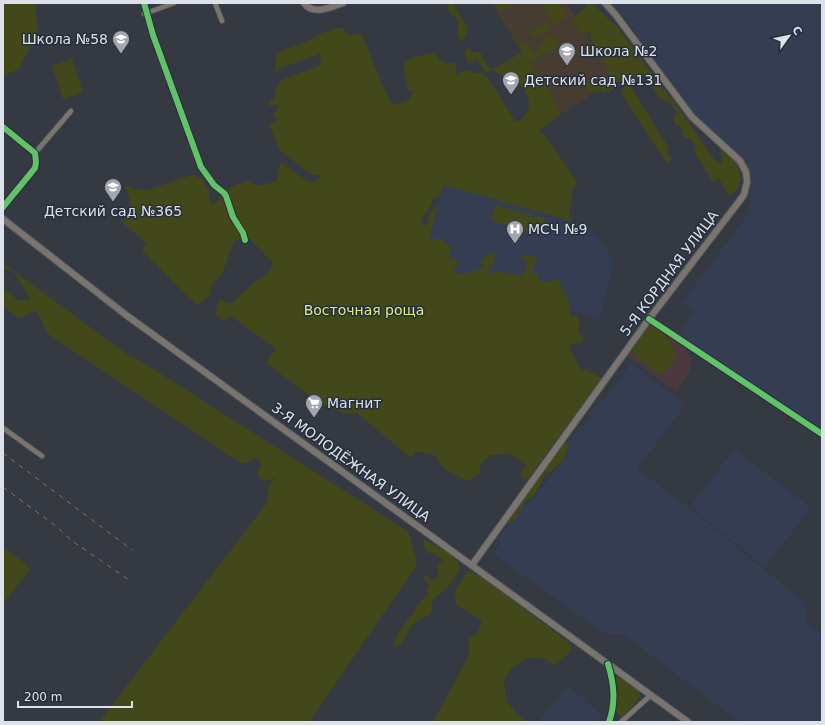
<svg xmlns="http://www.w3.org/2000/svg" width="825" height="725" viewBox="0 0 825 725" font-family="'DejaVu Sans',sans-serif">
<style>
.commercial{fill:#4a393f}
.built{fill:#343d51}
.education{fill:#463c31}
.green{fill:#42481a}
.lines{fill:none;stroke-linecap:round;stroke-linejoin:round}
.minor-casing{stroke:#51555c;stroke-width:6}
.major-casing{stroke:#51555c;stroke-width:8}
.minor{stroke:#7a746c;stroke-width:4.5}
.major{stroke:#7a746f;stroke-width:6}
.rail{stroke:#777677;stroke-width:1;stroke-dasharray:5 5;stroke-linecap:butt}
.cycleway-casing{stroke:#262e3c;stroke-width:8}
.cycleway{stroke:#61c268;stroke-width:6}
.labels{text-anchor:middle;stroke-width:3;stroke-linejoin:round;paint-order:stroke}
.poi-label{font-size:14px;fill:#dce1ea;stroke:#262e3c;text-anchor:start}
.street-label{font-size:14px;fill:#dce1ea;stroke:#262e3c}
.park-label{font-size:14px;fill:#ddec7c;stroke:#262e3c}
</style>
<rect width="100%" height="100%" fill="#353942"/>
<polygon class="commercial" points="651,322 684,346 691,359 690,372 676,392 633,360 629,358 624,358"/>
<g class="built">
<polygon points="610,3 822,3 822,433 677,335 694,311 682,303 747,215 750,199 750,172 743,161 690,110 620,11"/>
<polygon points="444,185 590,226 614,261 600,319 420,270"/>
<polygon points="631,363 686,404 637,469 696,513 805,603 806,622 822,635 822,722 739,722 623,634 605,634 493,554 501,542 497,538 525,503 529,505 569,452 567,443 576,431 582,431 583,426 600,400 606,399"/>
<polygon points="735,449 811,508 766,566 763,566 690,506"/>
<polygon points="568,685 601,715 597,722 538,722"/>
</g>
<polygon class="education" points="492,3 567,3 615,81 559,115"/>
<g class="green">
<polygon points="3,3 35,3 38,31 19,69 3,76"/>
<path d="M446,3H453L468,29L462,42C457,35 457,30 459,23L455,17L450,14Z"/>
<path d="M495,3H514L501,13L519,44L529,43L532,52H540L539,46L549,36L557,38L558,47L529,63L548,88L561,114L539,131L545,135L578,183L573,187L569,217L572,219L571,221L444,185L440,196L433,198L430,207L421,220L423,225H427C428,217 431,210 438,205L429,239H441L451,247L449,257L455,259L459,265L453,269L457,274C467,273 476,272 484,266L480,263L484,257L497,252L492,266L488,268L489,271L494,274L499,271L520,276L525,271L528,262L520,259L525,254L537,258L532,272L531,273L539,274L538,280L546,282L557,279C562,286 567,295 569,304C569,309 569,311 572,316H577L580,319L578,331L585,340L579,343L572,344L569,348L581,369L596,374L602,378L527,480L519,476L527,465L511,454L490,455L479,466L481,473L468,481L445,470L434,455L416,451L411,458L357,413L346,414L318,402L321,397L318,395L314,399L267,364L269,357L276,349L231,316L223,320L214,313L218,308L217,305L221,299L225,302L232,303L254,282L266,275L274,264L247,236L234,241C230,251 227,262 223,271C219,281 208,282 211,295L205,298L197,306L142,250L147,244L122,222L131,210L129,196L125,188L127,185L131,188L147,190L192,175L204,179L205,185L210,191C208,197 208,200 213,204L219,201L221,192L246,181L259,186L277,181L279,165L282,163L308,182H313L322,176L310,174L280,150L269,125L280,118H275L273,115L280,106L267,105L276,96L274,90L282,80L321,65L320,54L281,68L275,74L276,53L311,40L319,34L343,27L348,35L362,34L382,84L393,105L409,100L414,92L408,90L403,65L411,58L436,52L438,60L446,63H455L457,76L462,72L471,70L474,74L481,72L489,79L515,121H519C537,105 527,96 517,79L501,76L493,69L486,73L477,59L469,64L464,52L469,46L472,53L480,52L489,68L499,66L522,52Z"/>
<polygon points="540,3 559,3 567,17 554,25"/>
<polygon points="589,3 592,3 618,28 682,113 716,162 722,163 720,148 737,164 741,178 737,189 730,196 719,179 713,182 694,152 696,146 693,141 688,138 684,138 681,127 676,125 673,120 677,112 671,103 659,98 648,78 643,75 629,84 669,148 666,152 670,156 671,160 667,163 657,149 624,97 621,93 625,86 622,82 615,82 614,86 615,89 604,93 595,91 591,93 587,89 584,83 591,79 596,85 606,80 609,74 604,67 605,63 599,54 593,53 589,49 594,45 590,37 591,33 580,32 572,20"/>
<polygon points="547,21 552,28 534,39 529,32"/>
<polygon points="72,59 83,92 63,99 52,65"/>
<polygon points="495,205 546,219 542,235 491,221"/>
<polygon points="3,263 132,358 136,358 409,532 417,565 309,722 99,722 267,503 268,486 276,478 264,481 257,475 261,464 257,458 242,464 48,334 37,311 18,318 3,306 3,288 18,300 31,300 13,271 3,268"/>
<polygon points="650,322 667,333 674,349 676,356 674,360 664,374 657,373 635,357 631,347"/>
<polygon points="565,442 568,444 569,446 563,461 549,473 546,473 543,469 559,447"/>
<path d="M542,473L545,475C544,478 536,493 534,495C532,498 528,499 526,501C519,508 520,519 509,523L508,520L518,501L531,489Z"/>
<path d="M424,540H426C437,549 458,552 460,569L449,586L435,598L432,602V610L430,614C423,618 418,619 413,625C406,632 405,644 394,647L393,645C396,633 405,624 412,614C417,607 421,599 428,594L427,590L430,586L427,582L424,580L423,577L426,576L432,580L438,577L437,564L444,561L434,553H428L423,545Z"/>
<polygon points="3,548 25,563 30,570 3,603"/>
<path d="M470,571L482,578L510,598L572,645C571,654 562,660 555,665L544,659L535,657L526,659L512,668L504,681L507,702L517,714L528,722H433L468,657L469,644L468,638L477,634L482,621L456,604C452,594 461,576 470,571Z"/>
<path d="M617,677C625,677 636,687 641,693L638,700L623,716H620L615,711V679Z"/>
</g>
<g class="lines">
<g class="minor-casing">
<g id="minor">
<polyline points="144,3 153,35 201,167 214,185 224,193 226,196 233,217 243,233 245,240"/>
<polyline points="215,3 222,21"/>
<polyline points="144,14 174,3"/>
<polyline points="3,127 35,153 36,162 35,168 3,207"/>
<polyline points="35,153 71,111"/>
<polyline points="649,319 822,434"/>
<polyline points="3,428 42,456"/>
<path d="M609,665C614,684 615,703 609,722"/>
<polyline points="621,722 651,695"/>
</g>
</g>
<g class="major-casing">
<g id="major">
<path d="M304,3C313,16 331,7 343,3"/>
<polyline points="3,219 126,315 688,722"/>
<polyline points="472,565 649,319 744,195 747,182 746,172 740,161 692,117 615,14 605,3"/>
</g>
</g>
<use href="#minor" class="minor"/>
<use href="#major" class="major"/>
<g class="rail">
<polyline points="3,453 132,550"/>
<polyline points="3,487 57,527 71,540 129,580"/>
</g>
<g class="cycleway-casing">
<g id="cycleway">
<polyline points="144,3 153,35 201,167 214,185 224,193 226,196 233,217 243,233 245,240"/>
<polyline points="3,127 35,153 36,162 35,168 3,207"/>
<polyline points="649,319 822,434"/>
<path d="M608,664C614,684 616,702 609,722"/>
</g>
</g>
<use href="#cycleway" class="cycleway"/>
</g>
<defs>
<g id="school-pin" transform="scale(0.9)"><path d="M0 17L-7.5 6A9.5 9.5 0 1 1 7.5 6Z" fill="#a2a6af" stroke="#262e3c"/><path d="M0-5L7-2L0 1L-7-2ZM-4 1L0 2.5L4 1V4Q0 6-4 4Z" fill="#fff"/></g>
<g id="hospital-pin" transform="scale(0.9)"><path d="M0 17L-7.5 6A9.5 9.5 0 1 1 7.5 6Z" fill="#a2a6af" stroke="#262e3c"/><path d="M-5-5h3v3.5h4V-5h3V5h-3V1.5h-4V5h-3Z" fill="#fff"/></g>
<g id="supermarket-pin" transform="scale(0.9)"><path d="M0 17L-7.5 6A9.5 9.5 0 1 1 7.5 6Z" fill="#a2a6af" stroke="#262e3c"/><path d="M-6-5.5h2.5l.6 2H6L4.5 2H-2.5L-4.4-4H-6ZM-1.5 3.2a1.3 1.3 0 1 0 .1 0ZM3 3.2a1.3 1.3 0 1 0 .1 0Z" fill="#fff"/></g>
</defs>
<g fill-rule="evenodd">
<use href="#school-pin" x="121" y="39"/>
<use href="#school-pin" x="567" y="51"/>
<use href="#school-pin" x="511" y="80"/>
<use href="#school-pin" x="113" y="187"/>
<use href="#hospital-pin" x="515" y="229"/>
<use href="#supermarket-pin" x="314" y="403"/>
</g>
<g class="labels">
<g class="poi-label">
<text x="108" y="44" text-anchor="end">Школа №58</text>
<text x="580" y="56">Школа №2</text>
<text x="524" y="85">Детский сад №131</text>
<text x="113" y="216" text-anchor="middle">Детский сад №365</text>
<text x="528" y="234">МСЧ №9</text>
<text x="327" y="408">Магнит</text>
</g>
<g class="street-label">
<text transform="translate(669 273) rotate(-53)" y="5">5-Я КОРДНАЯ УЛИЦА</text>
<text transform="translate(351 462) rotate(36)" y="5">3-Я МОЛОДЁЖНАЯ УЛИЦА</text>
</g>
<g class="park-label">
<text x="364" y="315">Восточная роща</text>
</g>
</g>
<rect width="825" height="725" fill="none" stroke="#dce1ea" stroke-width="8"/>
<g transform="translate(789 36) rotate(57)" stroke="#262e3c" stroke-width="3" paint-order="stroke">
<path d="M0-3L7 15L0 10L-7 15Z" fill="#dce1ea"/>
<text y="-6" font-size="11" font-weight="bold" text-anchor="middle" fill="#dce1ea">С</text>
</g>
<path d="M18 701v6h114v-6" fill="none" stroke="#dce1ea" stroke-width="2"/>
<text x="24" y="701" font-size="12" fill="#dce1ea" stroke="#262e3c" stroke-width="3" paint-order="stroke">200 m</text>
</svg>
